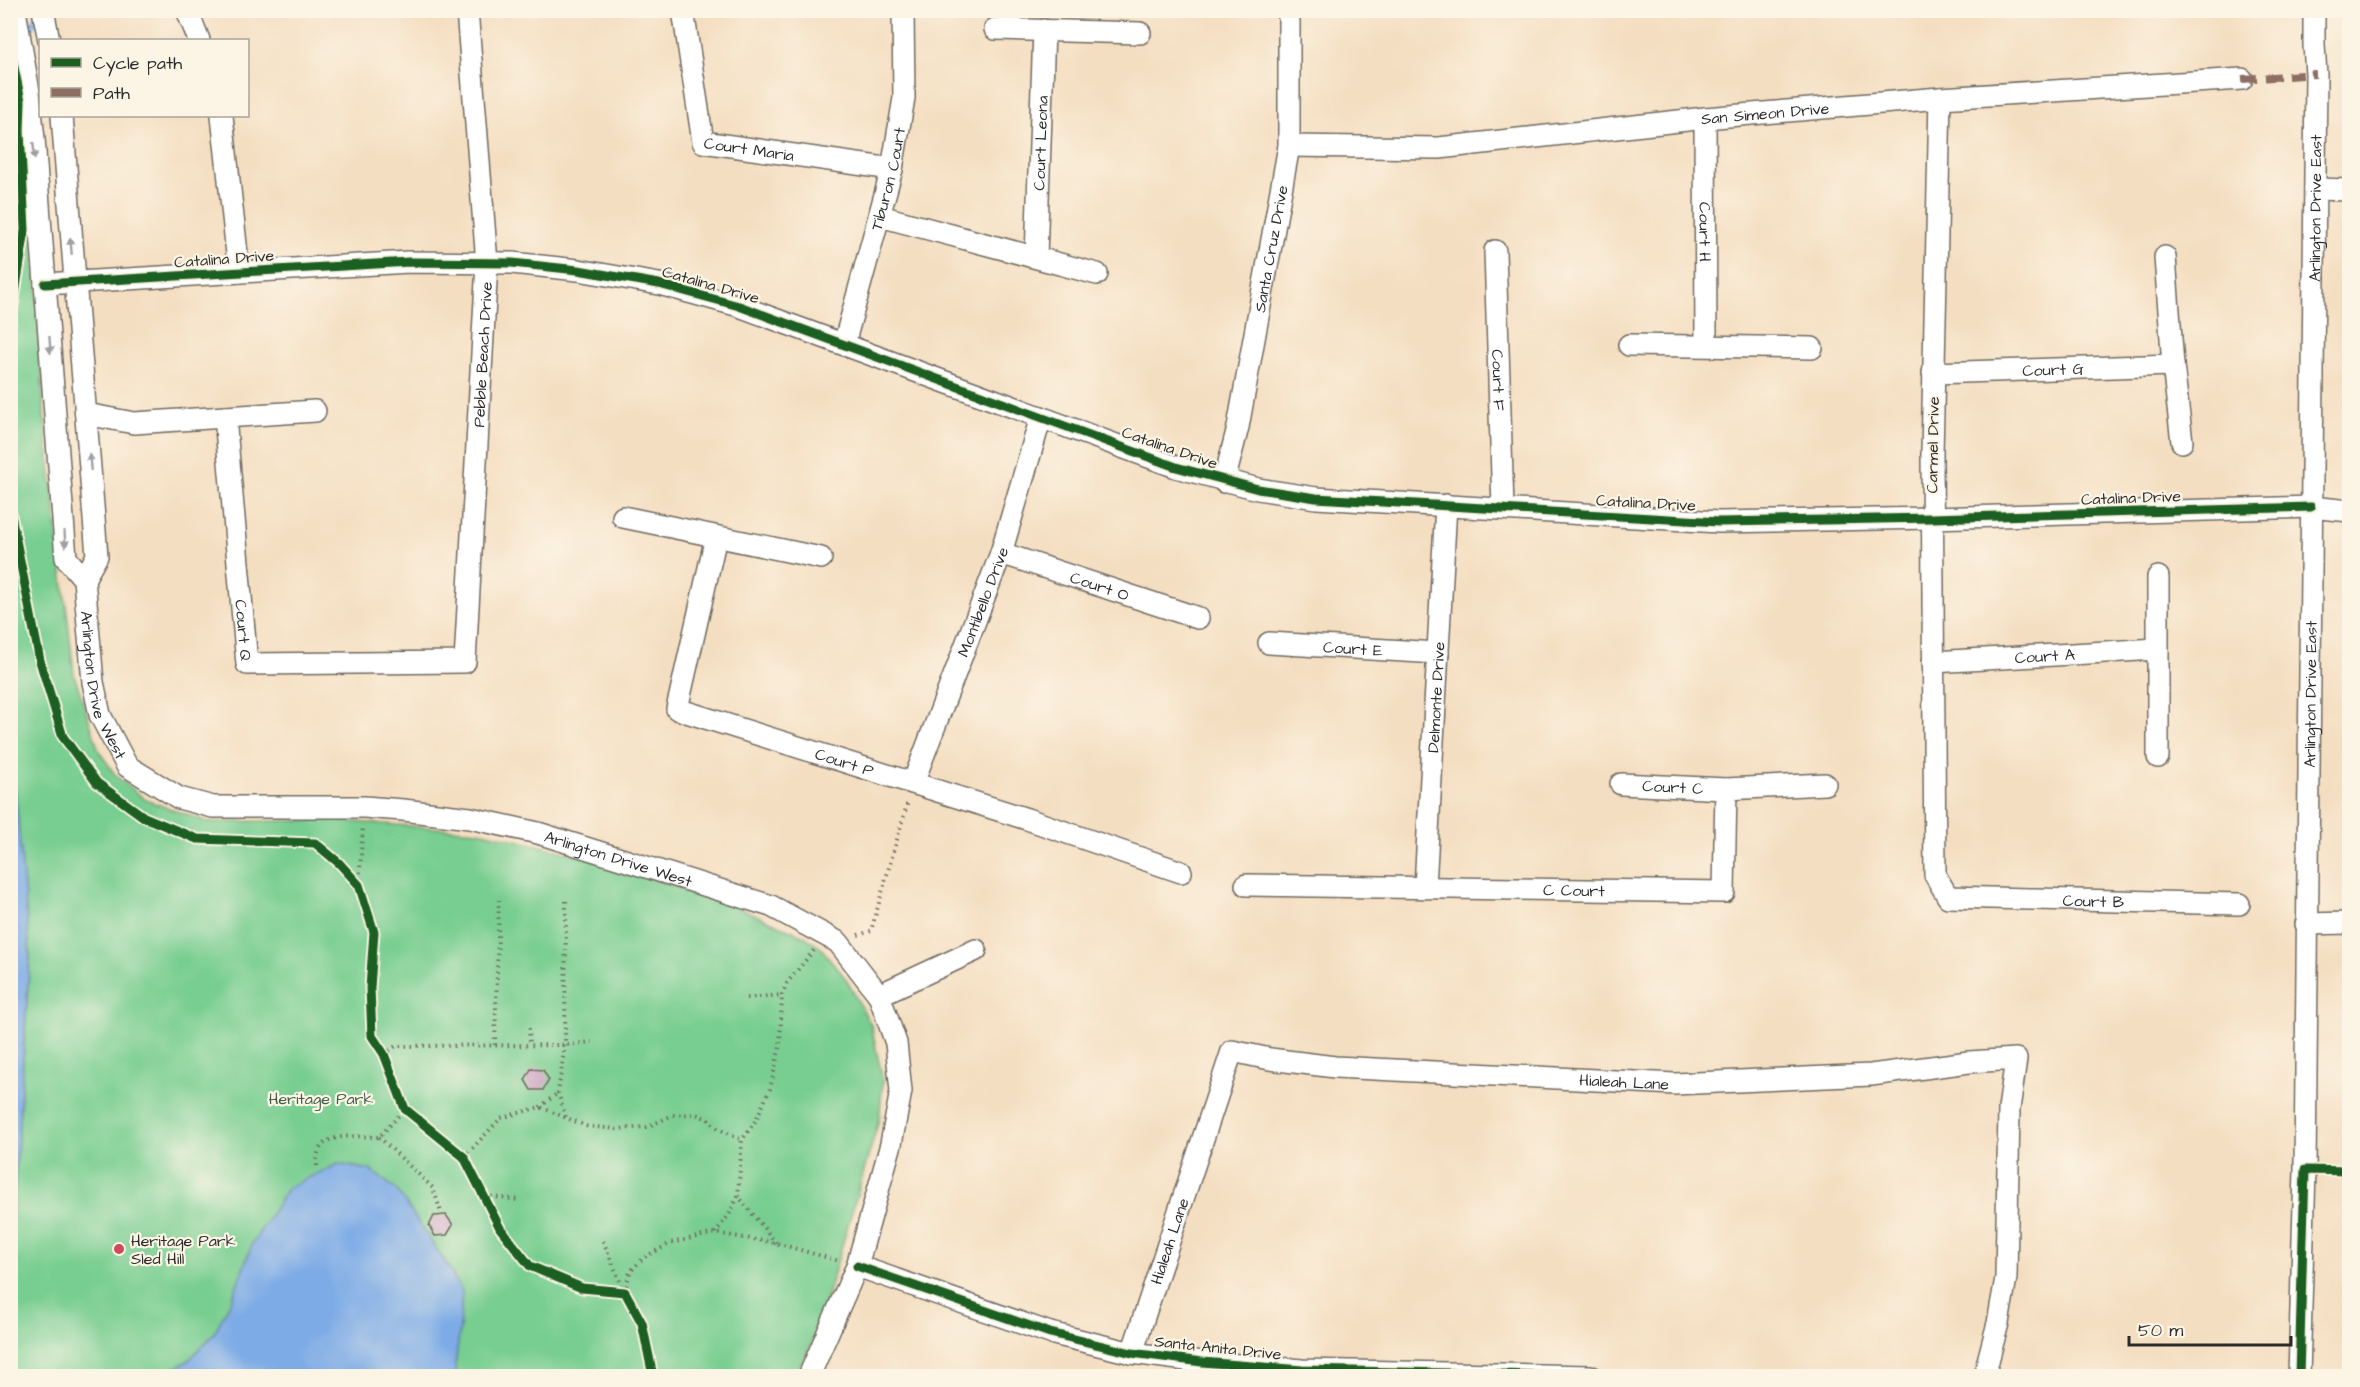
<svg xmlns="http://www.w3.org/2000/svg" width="2360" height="1387" viewBox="0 0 2360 1387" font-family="'Architects Daughter',sans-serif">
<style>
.green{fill:#78ce91;stroke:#527c5e;stroke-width:1.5}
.water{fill:#7dabe6;stroke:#546b88;stroke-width:1.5}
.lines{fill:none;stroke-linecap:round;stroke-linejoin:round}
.stream{stroke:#7dabe6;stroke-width:7}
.building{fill:#c598c0}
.minor-casing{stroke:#716a60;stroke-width:24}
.path{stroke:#716a60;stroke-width:4;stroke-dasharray:1.5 4.5;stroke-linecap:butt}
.minor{stroke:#fff;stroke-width:21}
.quiet{stroke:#8d6e63;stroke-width:8;stroke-dasharray:15 8;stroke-linecap:butt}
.cycleway-casing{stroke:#fcf5e5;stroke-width:13}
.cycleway{stroke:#1b5e20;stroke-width:9}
.oneway{fill:#a0a0a0}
.poi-dot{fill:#d1495b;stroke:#fcf5e5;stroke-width:2}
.labels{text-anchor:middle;stroke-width:4.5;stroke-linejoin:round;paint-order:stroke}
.street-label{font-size:16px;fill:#2b2b2b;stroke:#fcf5e5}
.park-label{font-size:16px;fill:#425c4a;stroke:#fcf5e5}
.poi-label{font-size:16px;fill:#2b2b2b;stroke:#fcf5e5;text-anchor:start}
</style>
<rect width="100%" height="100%" fill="#fcf5e5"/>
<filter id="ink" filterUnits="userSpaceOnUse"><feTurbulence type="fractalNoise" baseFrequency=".0167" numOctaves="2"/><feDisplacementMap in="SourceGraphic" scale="12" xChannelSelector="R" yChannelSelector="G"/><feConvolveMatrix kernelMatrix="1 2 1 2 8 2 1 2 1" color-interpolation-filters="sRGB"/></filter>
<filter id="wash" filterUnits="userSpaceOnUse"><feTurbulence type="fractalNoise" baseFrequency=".008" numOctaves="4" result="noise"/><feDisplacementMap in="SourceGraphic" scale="24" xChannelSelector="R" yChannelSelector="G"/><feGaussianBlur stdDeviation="1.35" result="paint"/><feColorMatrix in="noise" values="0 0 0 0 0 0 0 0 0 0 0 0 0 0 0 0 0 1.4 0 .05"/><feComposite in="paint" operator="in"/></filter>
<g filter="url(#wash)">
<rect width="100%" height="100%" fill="#f4dec1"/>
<polygon class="green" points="10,108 26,109 44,413 74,674 99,751 116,776 146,800 207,822 331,820 479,831 590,858 737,907 804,936 821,948 846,979 871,1025 883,1081 879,1120 815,1337 795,1376 11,1376 11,1243 30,955 10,741"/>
<g class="water">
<polygon points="11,741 30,955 11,1243"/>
<polygon points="338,1164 370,1170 396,1189 447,1265 462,1291 460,1328 455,1367 457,1376 160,1376 188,1361 213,1335 232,1299 252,1244 288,1187"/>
</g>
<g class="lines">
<polyline class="stream" points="25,36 39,15"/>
</g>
<g id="blocks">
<g class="building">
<polygon points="531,1069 543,1070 549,1080 543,1090 531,1090 525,1080"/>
<polygon points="446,1215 453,1225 447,1235 435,1236 429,1226 434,1216"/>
</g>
</g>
</g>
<g filter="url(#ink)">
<use href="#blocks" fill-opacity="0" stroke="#716a60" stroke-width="1.5"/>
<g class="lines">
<g class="minor-casing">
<g id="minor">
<path id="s1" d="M15,10L29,92L34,139L66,558L84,579L93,682L100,715L127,766L179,798L213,807H364L403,810L470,818L538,833L771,906L838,942L879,995L896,1043L901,1091L891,1144L857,1266L809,1376"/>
<polyline points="43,10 49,40"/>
<polyline points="187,10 199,40"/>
<path id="s2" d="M683,10L703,142L892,169"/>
<polyline points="995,29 1140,33"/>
<path id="s3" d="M1940,98L1932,454L1935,875L1948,897L2239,904"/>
<polyline points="62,116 97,556 84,579"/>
<polyline points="222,116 239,272"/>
<path id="s4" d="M1705,118L1706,345"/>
<path id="s5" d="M1289,146L1439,148L1705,118L1940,98L2242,79"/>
<polyline points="2315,189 2350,190"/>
<polyline points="880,216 1097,274"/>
<path id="s6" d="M1495,251L1503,509"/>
<path id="s7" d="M1036,257L1044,30"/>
<polyline points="2165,257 2173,365 2182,442"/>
<polyline points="45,284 409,262 512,263 578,270 659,284 739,306 1176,467 1258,489 1316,498 1719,522 1932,518 2311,507 2350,511"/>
<path id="s8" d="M844,344L892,169L904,98L903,10"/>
<polyline points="1629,345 1812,348"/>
<path id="s9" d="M1933,373L2173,365"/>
<polyline points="86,414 134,423 315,411"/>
<path id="s10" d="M225,417L247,664L465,662L487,263L467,10"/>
<path id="s11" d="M1224,482L1238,427L1289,146V10"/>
<polyline points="623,517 821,558"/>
<path id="s12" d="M716,537L677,709L1027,819L1181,872"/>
<path id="s13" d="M1001,553L1198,618"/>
<polyline points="2158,577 2158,757"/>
<path id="s14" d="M1269,643L1438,653"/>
<path id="s15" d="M1933,662L2157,649"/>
<path id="s16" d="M913,783L1001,553L1041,417"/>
<path id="s17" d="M1621,784L1726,789L1825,784"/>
<path id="s18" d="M1246,885L1724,892L1726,789"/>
<path id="s19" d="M1425,887L1446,505"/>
<polyline points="2306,924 2350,923"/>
<polyline points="879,995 976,950"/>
<polyline points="857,1266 1050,1333 1132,1353 1202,1362 1302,1370 1590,1376"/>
<path id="s20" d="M1132,1353L1232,1051L1270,1059L1335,1067L1675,1084L1871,1075L1969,1062L2016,1059L2009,1109L2006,1278L1998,1323L1984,1376"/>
<path id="s21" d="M2299,1376L2305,1170L2316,74L2314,45V10"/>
</g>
</g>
<g class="path">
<polyline points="359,885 363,825"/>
<polyline points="566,901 565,1045 558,1093 566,1118"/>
<polyline points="858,935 871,931 908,801"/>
<polyline points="747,998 782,995"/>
<polyline points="529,1028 530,1045"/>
<polyline points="495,1045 499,900"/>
<polyline points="384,1054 396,1046 565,1045 592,1042"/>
<polyline points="540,1107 558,1093"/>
<polyline points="379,1137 433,1188 441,1212"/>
<polyline points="464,1157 501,1118 540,1107 586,1126 616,1129 647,1127 673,1115 696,1114 708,1119 719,1129 742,1140"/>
<path d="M317,1166C314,1129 354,1137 379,1137L405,1109"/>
<polyline points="485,1196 519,1200"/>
<polyline points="715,1233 730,1213 738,1196"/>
<polyline points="603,1241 624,1291"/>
<polyline points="776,1243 738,1196 742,1140 756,1120 770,1089 780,1046 782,995 787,983 814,950"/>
<polyline points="625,1292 630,1272 643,1258 671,1243 715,1233 776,1243 839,1261"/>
</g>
<use href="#minor" class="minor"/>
<polyline class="quiet" points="2242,79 2316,74"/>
<g class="cycleway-casing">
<g id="cycleway">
<polyline points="10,48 21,101 20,131 25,230 10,325"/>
<polyline points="45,284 409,262 512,263 578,270 659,284 739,306 1176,467 1258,489 1316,498 1719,522 1932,518 2311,507"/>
<polyline points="10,510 40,661 63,737 97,783 144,817 197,839 315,843 339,863 359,885 374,932 370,988 372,1036 384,1054 405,1109 464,1157 500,1228 530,1266 582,1288 625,1292 642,1323 653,1376"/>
<polyline points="857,1266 1050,1333 1132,1353 1202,1362 1302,1370 1590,1376"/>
<polyline points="2299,1376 2305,1170 2350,1171"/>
</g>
</g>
<use href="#cycleway" class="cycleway"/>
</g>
<defs><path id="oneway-solid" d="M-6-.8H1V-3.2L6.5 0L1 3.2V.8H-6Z" transform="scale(1.5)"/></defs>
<g class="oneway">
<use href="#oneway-solid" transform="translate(34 151) rotate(85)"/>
<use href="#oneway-solid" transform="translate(71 246) rotate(-95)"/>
<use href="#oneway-solid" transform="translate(50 345) rotate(86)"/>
<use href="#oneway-solid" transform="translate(90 462) rotate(-95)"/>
<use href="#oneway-solid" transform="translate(65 539) rotate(86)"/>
</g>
</g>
<circle class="poi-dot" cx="119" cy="1249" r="6"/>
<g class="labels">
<g class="street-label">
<text dy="6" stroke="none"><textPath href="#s5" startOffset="478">San Simeon Drive</textPath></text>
<text dy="6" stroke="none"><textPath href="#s7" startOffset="114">Court Leona</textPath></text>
<text dy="6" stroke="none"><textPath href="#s2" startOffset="180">Court Maria</textPath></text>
<text dy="6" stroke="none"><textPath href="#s8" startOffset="171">Tiburon Court</textPath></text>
<text dy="6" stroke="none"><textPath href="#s21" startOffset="1168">Arlington Drive East</textPath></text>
<text dy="6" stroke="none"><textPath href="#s4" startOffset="114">Court H</textPath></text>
<text dy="6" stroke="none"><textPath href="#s11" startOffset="238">Santa Cruz Drive</textPath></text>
<text transform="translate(224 258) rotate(-4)" y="6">Catalina Drive</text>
<text transform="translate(711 284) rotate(16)" y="6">Catalina Drive</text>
<text dy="6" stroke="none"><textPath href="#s10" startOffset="774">Pebble Beach Drive</textPath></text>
<text dy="6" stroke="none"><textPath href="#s9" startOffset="120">Court G</textPath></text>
<text dy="6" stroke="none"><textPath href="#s6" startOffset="129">Court F</textPath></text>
<text transform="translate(1932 445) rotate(-89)" y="6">Carmel Drive</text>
<text transform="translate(1170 447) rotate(19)" y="6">Catalina Drive</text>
<text transform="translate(2131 497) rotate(-2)" y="6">Catalina Drive</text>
<text transform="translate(1646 502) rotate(3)" y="6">Catalina Drive</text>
<text dy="6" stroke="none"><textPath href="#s13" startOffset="104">Court O</textPath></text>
<text dy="6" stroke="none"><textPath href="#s16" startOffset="194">Montibello Drive</textPath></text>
<text dy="6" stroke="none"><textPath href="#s10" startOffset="214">Court Q</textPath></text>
<text dy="6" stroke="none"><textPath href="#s14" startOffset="84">Court E</textPath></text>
<text dy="6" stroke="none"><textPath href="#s15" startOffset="112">Court A</textPath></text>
<text dy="6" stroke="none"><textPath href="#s1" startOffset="687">Arlington Drive West</textPath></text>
<text dy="6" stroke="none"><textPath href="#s21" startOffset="682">Arlington Drive East</textPath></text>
<text dy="6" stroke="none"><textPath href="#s19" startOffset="190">Delmonte Drive</textPath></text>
<text dy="6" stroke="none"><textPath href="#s12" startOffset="352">Court P</textPath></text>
<text dy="6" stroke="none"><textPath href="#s17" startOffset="52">Court C</textPath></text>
<text dy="6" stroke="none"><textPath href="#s1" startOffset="1281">Arlington Drive West</textPath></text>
<text dy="6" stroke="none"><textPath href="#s18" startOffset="328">C Court</textPath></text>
<text dy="6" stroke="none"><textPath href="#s3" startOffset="948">Court B</textPath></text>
<text dy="6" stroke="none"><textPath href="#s20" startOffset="712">Hialeah Lane</textPath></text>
<text dy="6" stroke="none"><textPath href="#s20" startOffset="118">Hialeah Lane</textPath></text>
<text transform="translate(1218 1347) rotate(6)" y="6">Santa Anita Drive</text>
</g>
<g class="park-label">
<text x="321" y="1104">Heritage Park</text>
</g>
<g class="poi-label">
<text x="131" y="1246">Heritage Park<tspan x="131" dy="18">Sled Hill</tspan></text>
</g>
</g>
<rect width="2360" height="1387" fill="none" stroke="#fcf5e5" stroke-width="36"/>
<rect x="39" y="39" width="210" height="78" fill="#fcf5e5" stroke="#a8a49b" stroke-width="1.5"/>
<rect x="51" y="58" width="30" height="9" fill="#1b5e20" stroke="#a8a49b" stroke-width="1.5"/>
<text x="93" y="69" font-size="18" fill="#2b2b2b">Cycle path</text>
<rect x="51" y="88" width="30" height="9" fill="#8d6e63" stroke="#a8a49b" stroke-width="1.5"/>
<text x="93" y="99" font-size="18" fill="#2b2b2b">Path</text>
<path d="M2129 1336v9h162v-9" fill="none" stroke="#2b2b2b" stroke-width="3"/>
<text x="2138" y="1336" font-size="18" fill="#2b2b2b" stroke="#fcf5e5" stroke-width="4.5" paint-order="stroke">50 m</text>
</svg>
